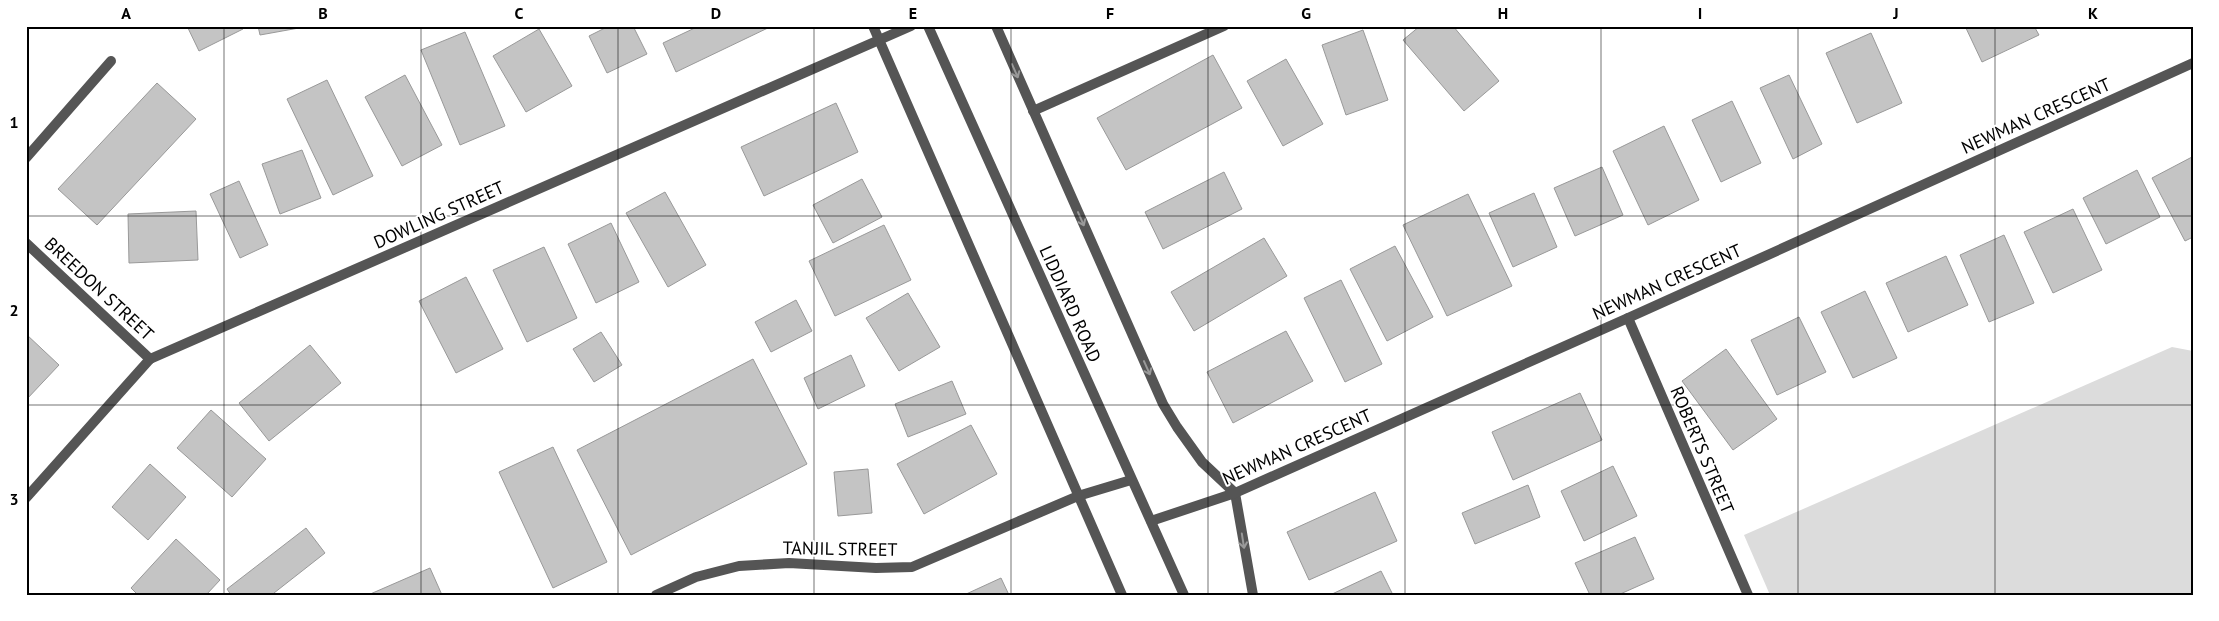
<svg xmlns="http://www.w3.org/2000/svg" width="2219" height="621" viewBox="0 0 2219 621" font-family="'PT Sans',sans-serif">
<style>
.green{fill:#dcdcdc}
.building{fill:#c4c4c4;stroke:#999}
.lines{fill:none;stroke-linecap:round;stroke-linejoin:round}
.minor{stroke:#555;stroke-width:10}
.tertiary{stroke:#555;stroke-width:10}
.oneway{stroke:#999}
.grid{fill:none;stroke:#000;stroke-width:1;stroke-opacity:0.55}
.labels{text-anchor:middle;stroke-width:4;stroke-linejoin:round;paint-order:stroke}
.street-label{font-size:18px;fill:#000;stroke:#fff}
.neatline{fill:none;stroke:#000;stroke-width:2}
.grid-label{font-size:16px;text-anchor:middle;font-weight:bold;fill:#000}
</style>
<rect width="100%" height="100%" fill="#fff"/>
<polygon class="green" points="2172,347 2193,351 2193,595 1770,595 1744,535"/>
<g class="building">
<polygon points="187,26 242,26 243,29 199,51"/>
<polygon points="258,26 310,26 260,35"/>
<polygon points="609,26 633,26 647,54 607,73 589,36"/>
<polygon points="699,26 772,26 676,72 663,43"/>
<polygon points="1420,26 1453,26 1499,81 1464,111 1403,40"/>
<polygon points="1965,26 2034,26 2039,35 1982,62"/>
<polygon points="539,29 572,86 526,112 493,56"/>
<polygon points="1363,30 1388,100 1346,115 1322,45"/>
<polygon points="465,32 505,126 460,145 421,50"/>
<polygon points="1871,33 1902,103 1857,123 1826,53"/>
<polygon points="1213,55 1242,108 1126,170 1097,118"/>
<polygon points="1286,59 1323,124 1283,146 1247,81"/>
<polygon points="405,75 442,145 402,166 365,97"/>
<polygon points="1789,75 1822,144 1793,159 1760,88"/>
<polygon points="327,80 373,176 333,195 287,99"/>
<polygon points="157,83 196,119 97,225 58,189"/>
<polygon points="1732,101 1761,163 1721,182 1692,120"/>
<polygon points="836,103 858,152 764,196 741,147"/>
<polygon points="1664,126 1699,200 1648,225 1613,151"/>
<polygon points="302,150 321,198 280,214 262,164"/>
<polygon points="2192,157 2193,237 2185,241 2152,178"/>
<polygon points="1602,167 1623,215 1575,236 1554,188"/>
<polygon points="2137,170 2160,217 2106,244 2083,198"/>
<polygon points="1224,172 1242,209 1163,249 1145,212"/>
<polygon points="862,179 882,217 833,243 813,205"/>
<polygon points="239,181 268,245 240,258 210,194"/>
<polygon points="665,192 706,265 668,287 626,213"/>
<polygon points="1534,193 1557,247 1513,267 1489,213"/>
<polygon points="1468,194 1512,286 1447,316 1403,225"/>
<polygon points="2073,209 2102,270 2053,293 2024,232"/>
<polygon points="196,211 198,260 129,263 128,214"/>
<polygon points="611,223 639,282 596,303 568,244"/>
<polygon points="884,225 911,280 835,316 809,261"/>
<polygon points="2004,235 2034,303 1989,322 1960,255"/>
<polygon points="1264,238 1287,276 1194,331 1171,292"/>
<polygon points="1395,246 1433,317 1387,341 1350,269"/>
<polygon points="544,247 577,318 527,342 493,270"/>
<polygon points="1946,256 1968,305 1908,332 1886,283"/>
<polygon points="466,277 503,349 456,373 419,301"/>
<polygon points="1341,280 1382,364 1345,382 1304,298"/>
<polygon points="1865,291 1897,358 1853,378 1821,312"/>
<polygon points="908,293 940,347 899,371 866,318"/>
<polygon points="796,300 812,331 771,352 755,322"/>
<polygon points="1799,317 1826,372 1777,395 1751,340"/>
<polygon points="1286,331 1313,381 1233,423 1207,372"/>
<polygon points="601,332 622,365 594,382 573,349"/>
<polygon points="26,334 59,365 26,400"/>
<polygon points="310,345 341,383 269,441 239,403"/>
<polygon points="1726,349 1777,419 1733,450 1682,381"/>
<polygon points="851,355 865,386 818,409 804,378"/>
<polygon points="753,359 807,464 631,555 577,450"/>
<polygon points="952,381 966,414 908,437 895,404"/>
<polygon points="1580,393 1602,440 1513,480 1492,432"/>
<polygon points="211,410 266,459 232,497 177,448"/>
<polygon points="971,425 997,474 924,514 897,464"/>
<polygon points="553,447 607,562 553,588 499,472"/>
<polygon points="150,464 186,497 148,540 112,507"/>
<polygon points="1613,466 1637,516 1584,541 1561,491"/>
<polygon points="868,469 872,513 838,516 834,472"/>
<polygon points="1528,485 1540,517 1475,544 1462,513"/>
<polygon points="1375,492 1397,541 1309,580 1287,532"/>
<polygon points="306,528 325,553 274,593 276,595 231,595 227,589"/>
<polygon points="1635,537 1654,579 1618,595 1590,595 1575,563"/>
<polygon points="176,539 220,580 206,595 138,595 131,588"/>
<polygon points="430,568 442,595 368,595"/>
<polygon points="1381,571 1393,595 1330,595"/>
<polygon points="1001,578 1009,595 964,595"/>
</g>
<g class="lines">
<g class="minor">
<polyline points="873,26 1122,595"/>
<polyline points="996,26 1163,404 1177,427 1202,462 1235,493 1253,595"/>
<polyline points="1033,111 1224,26"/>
<polyline points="26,158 111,61"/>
<polyline points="26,243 150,359"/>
<polyline points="1628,318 1748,595"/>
<polyline points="26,498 150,359 911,26"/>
<polyline points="1151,521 1235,493 1628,318 2193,63"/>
<polyline points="656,595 696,577 739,566 789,563 876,568 912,567 1078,496 1131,480"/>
</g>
<polyline class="tertiary" points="928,26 1184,595"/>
</g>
<defs><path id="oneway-shaft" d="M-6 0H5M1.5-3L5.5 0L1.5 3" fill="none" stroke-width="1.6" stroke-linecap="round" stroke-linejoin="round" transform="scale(1.25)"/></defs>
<g class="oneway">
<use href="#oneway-shaft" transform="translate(1015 71) rotate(66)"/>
<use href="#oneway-shaft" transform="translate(1081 219) rotate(66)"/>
<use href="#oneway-shaft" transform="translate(1147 368) rotate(66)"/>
<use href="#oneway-shaft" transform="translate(1243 541) rotate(81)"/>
</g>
<path class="grid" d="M224,26V595M421,26V595M618,26V595M814,26V595M1011,26V595M1208,26V595M1405,26V595M1601,26V595M1798,26V595M1995,26V595M26,216H2193M26,405H2193"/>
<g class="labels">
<g class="street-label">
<text transform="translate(2036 116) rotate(-24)" y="6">NEWMAN CRESCENT</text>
<text transform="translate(439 215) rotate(-24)" y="6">DOWLING STREET</text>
<text transform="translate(1667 282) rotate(-24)" y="6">NEWMAN CRESCENT</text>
<text transform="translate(99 289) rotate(43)" y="6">BREEDON STREET</text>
<text transform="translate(1070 304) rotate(66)" y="6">LIDDIARD ROAD</text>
<text transform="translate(1297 447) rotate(-24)" y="6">NEWMAN CRESCENT</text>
<text transform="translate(1702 450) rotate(67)" y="6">ROBERTS STREET</text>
<text transform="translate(840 549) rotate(1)" y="6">TANJIL STREET</text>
</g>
</g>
<rect width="2219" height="621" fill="none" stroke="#ffffff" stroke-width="55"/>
<rect x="28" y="28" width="2164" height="566" class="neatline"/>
<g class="grid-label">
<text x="126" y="19">A</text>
<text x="323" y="19">B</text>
<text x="519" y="19">C</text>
<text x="716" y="19">D</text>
<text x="913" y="19">E</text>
<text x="1110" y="19">F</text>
<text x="1306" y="19">G</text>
<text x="1503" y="19">H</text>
<text x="1700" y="19">I</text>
<text x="1896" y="19">J</text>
<text x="2093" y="19">K</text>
<text x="14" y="128">1</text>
<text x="14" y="316">2</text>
<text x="14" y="505">3</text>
</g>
</svg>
